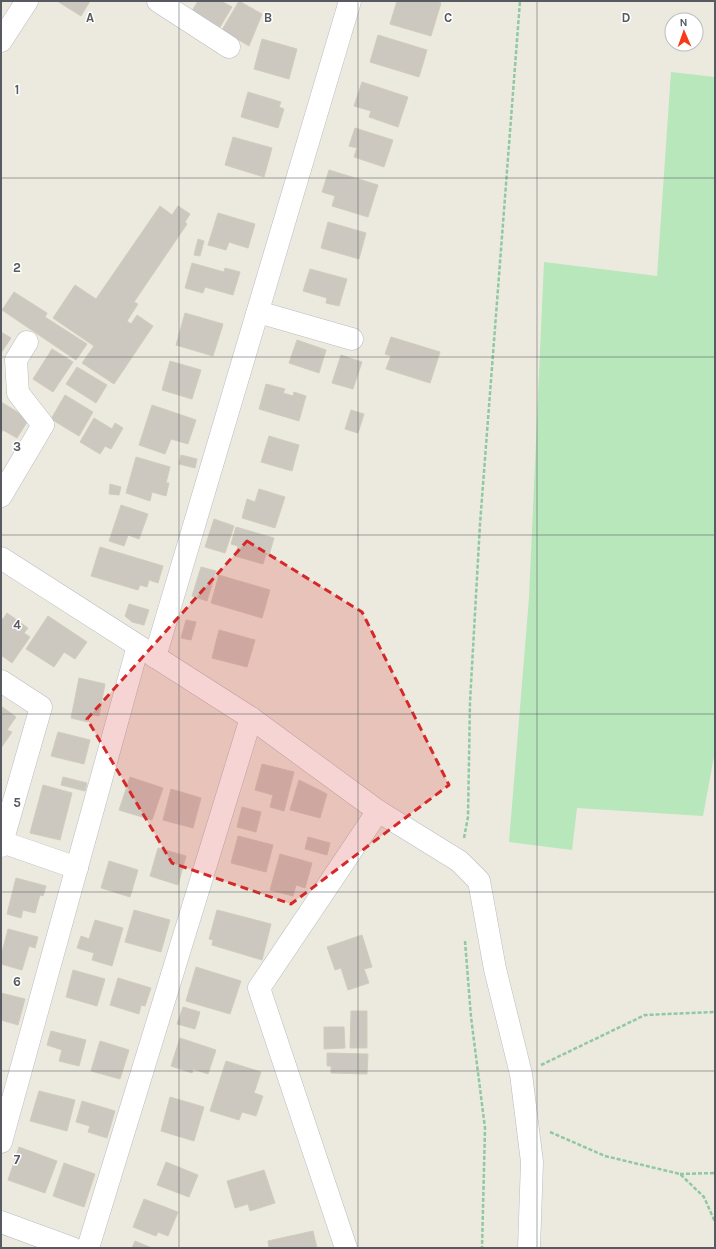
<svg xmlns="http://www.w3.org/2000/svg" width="716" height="1249" viewBox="0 0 716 1249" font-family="Karla,sans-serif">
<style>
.green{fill:#b7e7ba}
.building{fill:#ccc8bf;stroke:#d1ccbc}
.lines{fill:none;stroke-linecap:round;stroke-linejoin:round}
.minor-casing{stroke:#b9bbc2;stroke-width:23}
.path{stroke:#90c8a3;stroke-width:2.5;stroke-dasharray:4 2;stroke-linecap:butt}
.minor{stroke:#fff;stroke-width:22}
.marked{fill:#d62828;fill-opacity:0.2;stroke:#d62828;stroke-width:3;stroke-dasharray:8 5;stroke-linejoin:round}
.grid{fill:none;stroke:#575b61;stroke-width:1;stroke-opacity:0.55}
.grid-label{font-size:13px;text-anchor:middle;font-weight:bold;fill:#575b61;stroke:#fff;stroke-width:3;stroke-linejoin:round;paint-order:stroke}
</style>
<rect width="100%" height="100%" fill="#eceade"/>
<polygon class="green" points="671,72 715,77 715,751 703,816 577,808 572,850 509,842 529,598 544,262 657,276"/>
<g class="building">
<polygon points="57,1 90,1 81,16"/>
<polygon points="198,1 221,1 232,7 220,27 192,11"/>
<polygon points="239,1 262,14 249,46 222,30"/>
<polygon points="397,1 434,1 441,3 431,36 390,24"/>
<polygon points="378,35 427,50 419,77 370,62"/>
<polygon points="262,39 297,49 289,79 254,69"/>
<polygon points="362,82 408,97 398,127 369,117 371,111 354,106"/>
<polygon points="248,92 281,102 279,107 284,109 278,128 241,117"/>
<polygon points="355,128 393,140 384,167 354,157 357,148 349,146"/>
<polygon points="233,137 272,148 264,177 225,165"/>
<polygon points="329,170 378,185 368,217 332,206 335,196 322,192"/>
<polygon points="160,206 172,215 178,206 190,214 185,222 187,224 134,302 138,304 127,321 131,324 137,315 153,326 114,384 82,363 94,346 53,318 75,285 96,299"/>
<polygon points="218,213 255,224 248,248 229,242 226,250 208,245"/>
<polygon points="328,222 366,233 359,259 321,248"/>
<polygon points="198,239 204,241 200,256 194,255"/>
<polygon points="192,263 224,272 225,268 240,272 233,295 205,287 203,293 185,288"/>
<polygon points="310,269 347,279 339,306 326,303 327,298 303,291"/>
<polygon points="14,292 47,313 45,317 87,344 76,360 2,310"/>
<polygon points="185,313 223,324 213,356 176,345"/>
<polygon points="1,332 11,338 1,353"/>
<polygon points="391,337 440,352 430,383 386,369 391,356 385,354"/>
<polygon points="297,340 326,350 319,373 289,363"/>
<polygon points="52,349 73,362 53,392 33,379"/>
<polygon points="341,355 362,362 353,389 332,383"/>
<polygon points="170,361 201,370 192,399 162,390"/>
<polygon points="77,367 107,385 96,403 66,384"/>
<polygon points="266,384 285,389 283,393 293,396 294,392 306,396 299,421 259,409"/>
<polygon points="65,395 93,412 79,436 51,419"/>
<polygon points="1,402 29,419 17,438 3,430 1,433"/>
<polygon points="152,405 196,420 188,444 171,439 165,454 139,445"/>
<polygon points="351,410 364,414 358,433 345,429"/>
<polygon points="94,418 112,429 115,423 123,428 111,449 105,446 100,454 80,442"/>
<polygon points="269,436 299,445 292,471 261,462"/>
<polygon points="181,455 197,459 195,468 179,464"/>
<polygon points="136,457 170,467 166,483 169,483 166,496 152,492 150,501 126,493"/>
<polygon points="110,484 121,487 119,495 109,494"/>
<polygon points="259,489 285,497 275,528 242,518 247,499 255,502"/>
<polygon points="121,505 148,514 139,539 128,535 124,546 109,541"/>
<polygon points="214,519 234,526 225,553 205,547"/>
<polygon points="236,527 274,538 269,555 266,554 263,564 235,556 238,546 231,544"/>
<polygon points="100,547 163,566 158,583 149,580 147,587 140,585 138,590 91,576"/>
<polygon points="201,567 216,571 207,601 192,596"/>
<polygon points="219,575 270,590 262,618 211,603"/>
<polygon points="129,604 149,610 144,625 132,622 125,616"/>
<polygon points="7,613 28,628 24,633 30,637 12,663 1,655 1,618 3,619"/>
<polygon points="48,616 87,642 75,659 64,652 54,667 26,649"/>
<polygon points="186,620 196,622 191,640 181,638"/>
<polygon points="219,630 255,640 247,667 212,658"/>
<polygon points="79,678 105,684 99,716 90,714 88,722 71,718"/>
<polygon points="1,706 16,717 7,730 12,732 1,748"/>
<polygon points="58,732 90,740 84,764 51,756"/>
<polygon points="262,764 294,772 284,811 270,807 273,795 255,790"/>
<polygon points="63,777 87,783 85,791 61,785"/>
<polygon points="130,777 163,788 152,820 119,810"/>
<polygon points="299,780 327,794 320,818 290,810"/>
<polygon points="43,785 72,793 60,840 30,833"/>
<polygon points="171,789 201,798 193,828 163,820"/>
<polygon points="242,807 261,812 256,832 237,827"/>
<polygon points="238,836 273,845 266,872 231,863"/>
<polygon points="308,837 330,843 327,855 305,849"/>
<polygon points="158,848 186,856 178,885 150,876"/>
<polygon points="280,854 312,863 305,888 296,885 293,896 270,890"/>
<polygon points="109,861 138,870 130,897 101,888"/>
<polygon points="16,878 46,886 43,896 40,895 35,913 23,910 21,918 7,914"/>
<polygon points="134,910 170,920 161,952 125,942"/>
<polygon points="217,910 271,924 262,960 212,945 213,940 209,939"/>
<polygon points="95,920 123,928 112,966 92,960 94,953 77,948 81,936 89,939"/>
<polygon points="8,929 38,937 35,948 29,946 22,970 1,964 1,956"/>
<polygon points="362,935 372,967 364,969 369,983 348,990 341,968 335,970 327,947"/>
<polygon points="196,967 241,981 230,1014 186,1001"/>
<polygon points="73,970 105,979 97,1006 66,997"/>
<polygon points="118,978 151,988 145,1006 141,1005 139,1014 110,1005"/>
<polygon points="1,993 25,999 18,1025 1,1020"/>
<polygon points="183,1007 200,1012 195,1029 177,1024"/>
<polygon points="351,1011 367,1011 367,1048 350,1048"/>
<polygon points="324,1027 344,1027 345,1048 324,1049"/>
<polygon points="51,1031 86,1040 79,1066 59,1061 62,1050 47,1045"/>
<polygon points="180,1038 216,1050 208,1074 193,1069 192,1073 171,1066"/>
<polygon points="100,1041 129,1050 120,1079 91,1071"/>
<polygon points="327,1053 368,1054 367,1074 331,1073 331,1066 327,1066"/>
<polygon points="226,1061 261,1072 254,1093 263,1096 256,1116 242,1112 239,1120 210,1111"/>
<polygon points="39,1091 75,1100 67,1131 30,1121"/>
<polygon points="170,1097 204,1107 194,1141 161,1131"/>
<polygon points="82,1101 115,1111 107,1138 88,1132 90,1126 76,1122"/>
<polygon points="19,1147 57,1161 45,1193 8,1180"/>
<polygon points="166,1162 198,1175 189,1197 157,1185"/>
<polygon points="64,1163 95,1174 84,1207 53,1196"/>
<polygon points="264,1170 275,1203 250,1211 248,1204 235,1208 227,1181"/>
<polygon points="144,1199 178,1212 168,1236 158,1232 156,1236 133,1227"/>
<polygon points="313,1231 317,1248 269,1248 268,1241"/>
<polygon points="135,1241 152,1248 132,1248"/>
</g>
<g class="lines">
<g class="minor-casing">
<g id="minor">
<polyline points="158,1 229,47"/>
<polyline points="1,41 27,1"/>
<polyline points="258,312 352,339"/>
<polyline points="1,496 43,425 18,393 16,360 27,342"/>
<polyline points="1,558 251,718 378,811 459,861 479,881 495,969 521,1074 532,1162 529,1248"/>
<polyline points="155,657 350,1"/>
<polyline points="1,681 41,707 1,846"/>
<polyline points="2,842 77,868"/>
<polyline points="1,1142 138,646"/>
<polyline points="1,1222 72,1248"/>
<polyline points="88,1248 251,718"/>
<polyline points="346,1248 259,988 378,811"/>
</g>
</g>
<g class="path">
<polyline points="464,838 468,817 470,702 480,524 520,1"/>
<polyline points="465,941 471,1017 485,1128 482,1248"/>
<polyline points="541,1065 645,1015 715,1012"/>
<polyline points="550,1132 605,1156 680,1174 704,1197 715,1222"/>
<polyline points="680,1174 715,1173"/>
</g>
<use href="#minor" class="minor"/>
</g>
<path class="marked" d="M247,541L362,612L449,785L291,904L172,863L87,719Z"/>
<path class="grid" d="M179,1V1248M358,1V1248M537,1V1248M1,178H715M1,357H715M1,535H715M1,714H715M1,892H715M1,1071H715"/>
<g class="grid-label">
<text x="90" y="22">A</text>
<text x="268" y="22">B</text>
<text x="448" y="22">C</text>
<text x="626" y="22">D</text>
<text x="17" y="94">1</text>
<text x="17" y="272">2</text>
<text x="17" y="451">3</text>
<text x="17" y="629">4</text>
<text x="17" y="807">5</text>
<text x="17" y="986">6</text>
<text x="17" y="1164">7</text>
</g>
<rect width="716" height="1249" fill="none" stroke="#575b61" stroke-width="4"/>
<g transform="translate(684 32) rotate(358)"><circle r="19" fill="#ffffff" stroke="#bcbdc0"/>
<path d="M0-3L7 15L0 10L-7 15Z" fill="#f73a18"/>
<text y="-6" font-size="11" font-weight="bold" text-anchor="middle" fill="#575b61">N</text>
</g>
</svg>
